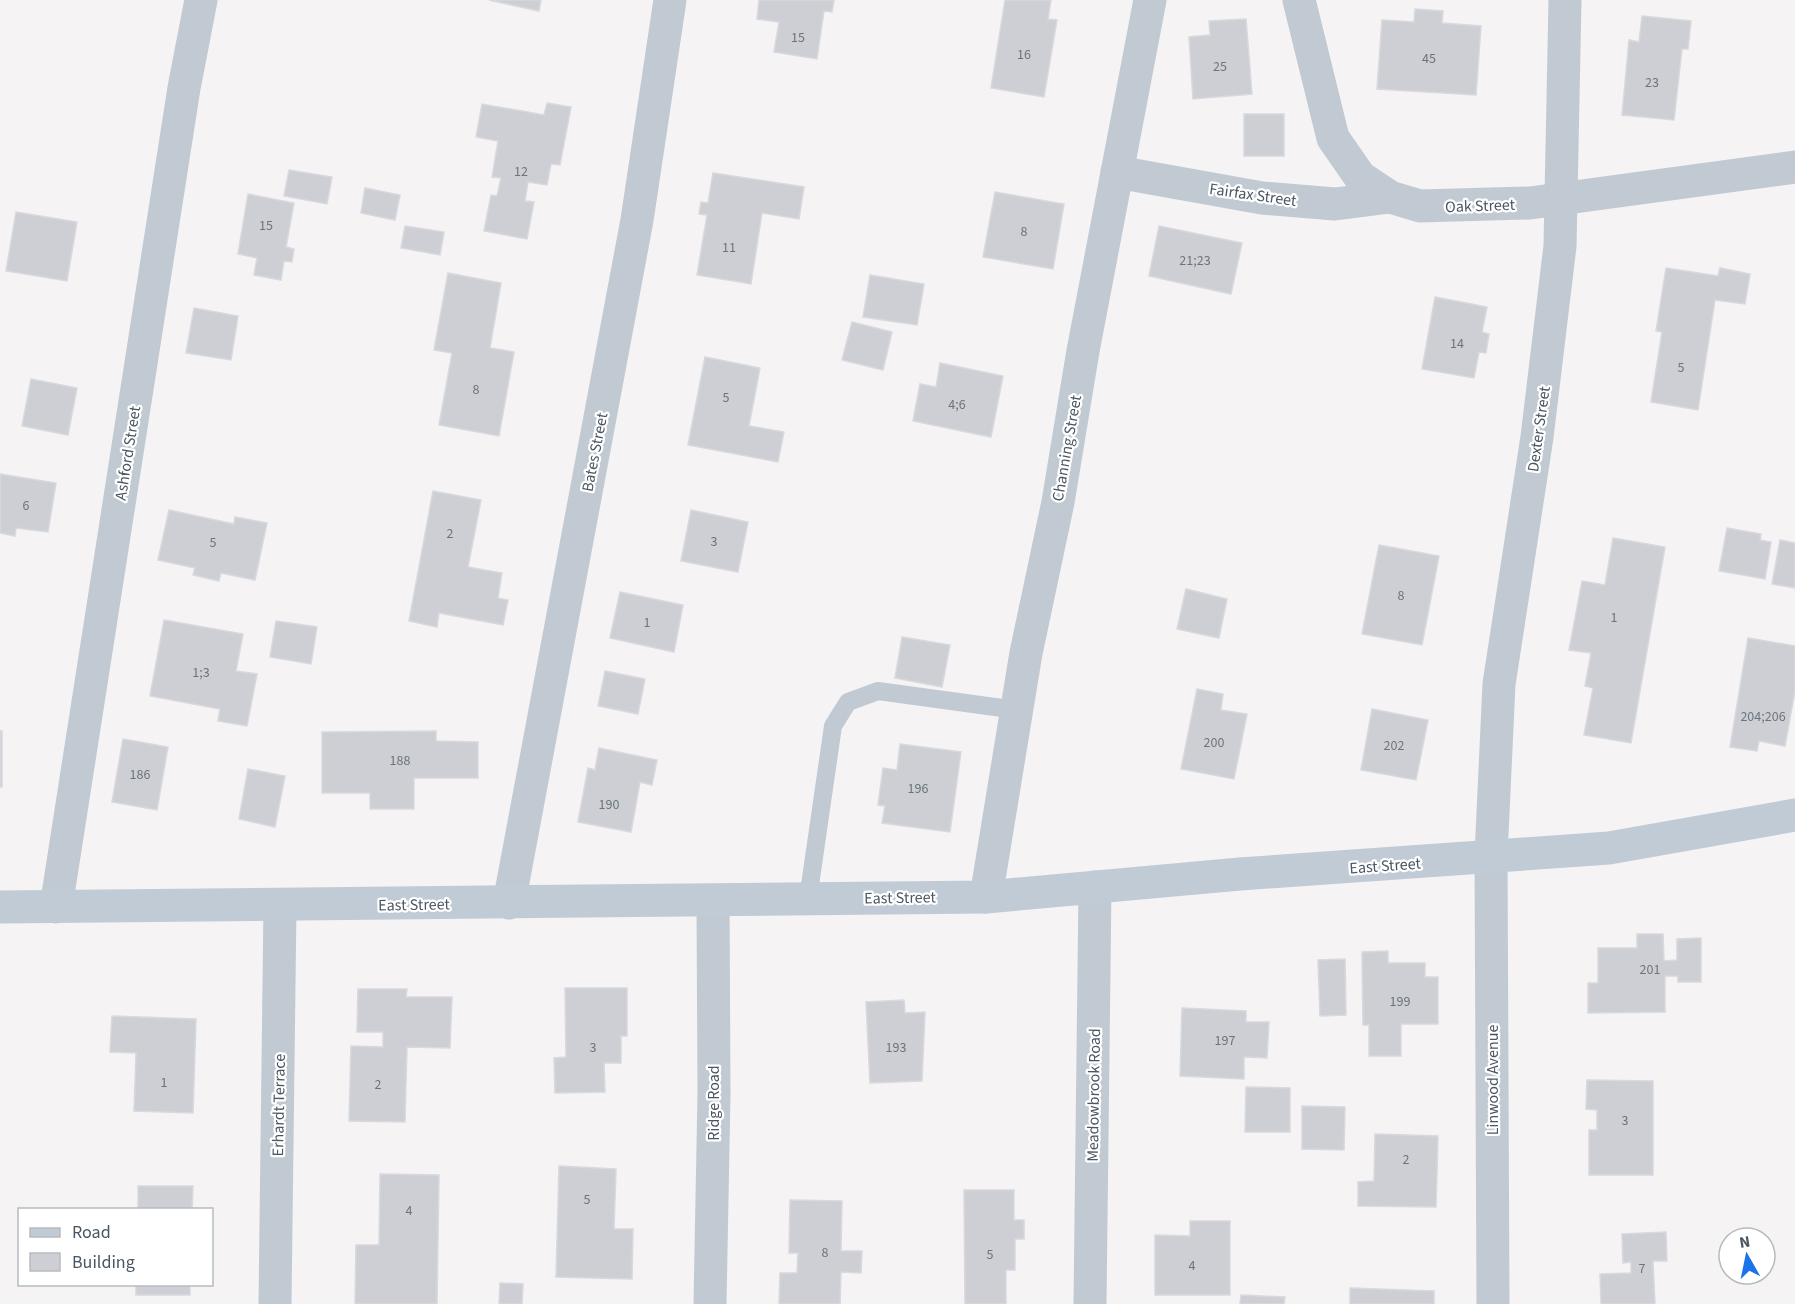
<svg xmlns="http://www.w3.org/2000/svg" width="1795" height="1304" viewBox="0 0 1795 1304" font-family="'Source Sans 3',sans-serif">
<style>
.building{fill:#cdcfd5;stroke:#d7d9de;stroke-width:1.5}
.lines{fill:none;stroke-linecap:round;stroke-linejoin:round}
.service{stroke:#c1cad2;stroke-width:18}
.minor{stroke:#c1cad2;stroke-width:33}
.secondary{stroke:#c1cbd6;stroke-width:33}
.labels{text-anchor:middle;stroke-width:4.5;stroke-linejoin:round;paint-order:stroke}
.number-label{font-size:14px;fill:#6b747e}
.street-label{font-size:16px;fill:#4a5661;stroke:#fff}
</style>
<rect width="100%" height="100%" fill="#f5f3f3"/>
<g class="building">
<polygon points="489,0 541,0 539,11"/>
<polygon points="759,0 834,0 832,12 824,11 817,59 774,52 779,22 757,19"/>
<polygon points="1005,0 1051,0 1048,19 1057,20 1044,97 991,88"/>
<polygon points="1415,9 1443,11 1442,23 1481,26 1476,95 1377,89 1382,20 1414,22"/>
<polygon points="1642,16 1691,21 1688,49 1682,49 1674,120 1622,115 1629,40 1639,42"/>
<polygon points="1246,19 1252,94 1193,99 1189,37 1210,35 1209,21"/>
<polygon points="547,103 571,107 560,165 551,164 547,185 528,182 525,201 534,202 527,239 484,231 491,195 497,196 501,178 492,177 498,141 476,137 482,104 544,115"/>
<rect x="1244" y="114" width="40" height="42"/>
<polygon points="289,170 332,177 327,204 284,196"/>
<polygon points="713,173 804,187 799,219 762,213 751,284 697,275 707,215 699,214 701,202 708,203"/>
<polygon points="365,188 400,195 395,220 361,213"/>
<polygon points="995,192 1064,204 1053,269 983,257"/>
<polygon points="248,194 294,203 286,247 294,249 292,262 284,261 281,280 254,275 257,258 238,254"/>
<polygon points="16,212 77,222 67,281 6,271"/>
<polygon points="405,226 444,232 440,255 401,248"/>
<polygon points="1159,226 1242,243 1231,294 1149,276"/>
<polygon points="1666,268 1718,276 1720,268 1750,274 1745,304 1715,300 1698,410 1651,402 1662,332 1656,331"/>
<polygon points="448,273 501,283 490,348 514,352 499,436 439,425 452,353 434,350"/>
<polygon points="870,275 924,284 917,325 863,317"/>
<polygon points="1435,297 1487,307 1482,332 1489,334 1486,353 1479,352 1474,378 1422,369"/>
<polygon points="194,308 238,316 231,360 186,353"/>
<polygon points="852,322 892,332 883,370 842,360"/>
<polygon points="705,357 760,368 749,426 784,432 778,462 688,445"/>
<polygon points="940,363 1003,376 991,437 913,421 920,384 936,387"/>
<polygon points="31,379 77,388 68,435 22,426"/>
<polygon points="0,474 56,483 48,532 16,528 15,536 0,533"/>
<polygon points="433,491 481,500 468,567 502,573 498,598 508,600 503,625 439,613 437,627 409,621"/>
<polygon points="169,510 234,524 235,517 267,523 255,580 221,573 219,581 193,575 195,568 158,560"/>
<polygon points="691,510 748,522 738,572 681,561"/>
<polygon points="1727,528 1761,534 1760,540 1771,542 1765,579 1719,571"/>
<polygon points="1613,538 1665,547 1631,743 1584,735 1593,688 1585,686 1591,653 1569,650 1582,581 1605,585"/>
<polygon points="1780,540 1795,543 1795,588 1772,584"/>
<polygon points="1379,545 1439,556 1422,645 1362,634"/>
<polygon points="1186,589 1227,599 1219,638 1177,629"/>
<polygon points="620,592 683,605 674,652 610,638"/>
<polygon points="164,620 243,634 236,671 257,674 247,726 218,721 220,709 150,696"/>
<polygon points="276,621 317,627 311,664 270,657"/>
<polygon points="902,637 950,645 942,687 895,678"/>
<polygon points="1748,638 1795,646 1795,691 1785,746 1759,741 1757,751 1730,747"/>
<polygon points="605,671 645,679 638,714 598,706"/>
<polygon points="1197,689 1223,694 1221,710 1247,714 1234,779 1181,769"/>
<polygon points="1372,709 1428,720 1416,780 1361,770"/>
<rect x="0" y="731" width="2" height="56"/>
<polygon points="436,731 436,741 478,742 478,778 414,778 414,809 370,809 370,793 322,793 322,732"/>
<polygon points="123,739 168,747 157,810 112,802"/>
<polygon points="900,744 961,752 950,832 882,823 885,806 878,805 883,768 897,770"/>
<polygon points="599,748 657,760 652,785 640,782 631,832 578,822 588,768 595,770"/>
<polygon points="248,769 285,776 275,827 239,819"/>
<polygon points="1637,934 1663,934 1664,961 1677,960 1677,939 1701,938 1701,982 1678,982 1678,976 1665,976 1665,1012 1588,1013 1588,983 1598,983 1598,948 1637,948"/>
<polygon points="1388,951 1388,963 1425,963 1425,977 1438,977 1438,1024 1401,1024 1401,1056 1369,1056 1369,1025 1363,1025 1362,952"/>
<polygon points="1345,959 1346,1015 1320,1016 1318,960"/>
<polygon points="565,988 627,988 627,1036 621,1036 621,1063 604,1063 605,1092 555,1093 554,1058 566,1057"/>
<polygon points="358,989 407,989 406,997 452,997 450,1048 407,1047 405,1122 349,1121 351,1046 383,1047 383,1032 357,1032"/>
<polygon points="904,1000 905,1013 925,1012 922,1081 870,1083 866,1002"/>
<polygon points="1182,1008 1246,1011 1246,1022 1269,1022 1267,1058 1244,1057 1244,1079 1180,1076"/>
<polygon points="112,1016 196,1019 193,1113 134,1111 136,1053 110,1052"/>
<polygon points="1587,1080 1653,1081 1653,1175 1589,1175 1589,1130 1597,1130 1597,1110 1586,1109"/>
<polygon points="1246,1087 1290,1088 1290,1132 1245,1132"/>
<polygon points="1302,1106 1345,1107 1344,1150 1302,1149"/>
<polygon points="1375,1134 1438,1136 1436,1207 1358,1206 1358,1182 1374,1181"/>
<polygon points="559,1166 616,1169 614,1229 633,1229 632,1279 556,1277"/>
<polygon points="380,1174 439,1175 437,1304 355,1304 356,1245 379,1245"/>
<polygon points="138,1186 193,1186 192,1210 138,1210"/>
<polygon points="964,1190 1014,1190 1014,1220 1024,1220 1024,1239 1015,1239 1015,1270 1006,1270 1006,1304 965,1304"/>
<polygon points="790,1200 842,1201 841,1251 862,1251 861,1273 841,1272 840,1304 779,1304 780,1273 797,1273 798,1253 789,1253"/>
<polygon points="1190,1221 1230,1221 1230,1295 1155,1295 1155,1235 1190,1236"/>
<polygon points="1666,1232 1667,1261 1653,1261 1655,1304 1601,1304 1600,1274 1631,1273 1631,1262 1623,1263 1622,1234"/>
<polygon points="500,1283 523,1284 522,1304 499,1304"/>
<rect x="136" y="1284" width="54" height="11"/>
<polygon points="1350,1288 1434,1291 1434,1304 1350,1304"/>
<polygon points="1241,1295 1285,1297 1284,1304 1240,1304"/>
</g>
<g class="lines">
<polyline class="service" points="808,899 833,726 848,702 878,691 1017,710"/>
<g class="minor">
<polyline points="1299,0 1333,138 1360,177 1390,197 1420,206 1530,203 1795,167"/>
<polyline points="1117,172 1262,198 1335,204 1390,197"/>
<polyline points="986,897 1026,653 1058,502 1083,351 1150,0"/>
<polyline points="509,903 637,220 670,0"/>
<polyline points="56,907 184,88 201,0"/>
<polyline points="275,1304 280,905"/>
<polyline points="710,1304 714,1093 713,902"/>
<polyline points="1090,1304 1095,887"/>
<polyline points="1493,1304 1491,856 1499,684 1537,437 1560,246 1565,0"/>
</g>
<polyline class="secondary" points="0,907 986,897 1240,874 1609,848 1795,815"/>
</g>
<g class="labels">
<g class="number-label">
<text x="798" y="42">15</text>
<text x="1024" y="59">16</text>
<text x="1429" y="63">45</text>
<text x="1220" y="71">25</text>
<text x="1652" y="87">23</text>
<text x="521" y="176">12</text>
<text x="266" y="230">15</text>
<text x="1024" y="236">8</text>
<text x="729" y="252">11</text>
<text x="1195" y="265">21;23</text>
<text x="1457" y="348">14</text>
<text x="1681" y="372">5</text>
<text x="476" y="394">8</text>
<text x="726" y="402">5</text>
<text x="957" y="409">4;6</text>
<text x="26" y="510">6</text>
<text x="450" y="538">2</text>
<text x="714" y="546">3</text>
<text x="213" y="547">5</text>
<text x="1401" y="600">8</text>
<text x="1614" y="622">1</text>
<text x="647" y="627">1</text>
<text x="201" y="677">1;3</text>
<text x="1763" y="721">204;206</text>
<text x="1214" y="747">200</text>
<text x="1394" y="750">202</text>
<text x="400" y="765">188</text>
<text x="140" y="779">186</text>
<text x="918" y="793">196</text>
<text x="609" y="809">190</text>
<text x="1650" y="974">201</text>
<text x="1400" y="1006">199</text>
<text x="1225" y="1045">197</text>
<text x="593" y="1052">3</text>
<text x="896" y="1052">193</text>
<text x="164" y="1087">1</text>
<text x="378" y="1089">2</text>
<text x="1625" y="1125">3</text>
<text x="1406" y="1164">2</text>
<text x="587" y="1204">5</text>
<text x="409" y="1215">4</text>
<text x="825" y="1257">8</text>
<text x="990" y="1259">5</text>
<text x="1192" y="1270">4</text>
<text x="1642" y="1273">7</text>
</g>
<g class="street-label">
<text transform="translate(1253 194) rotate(8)" y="6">Fairfax Street</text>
<text transform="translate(1480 205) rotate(-2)" y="6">Oak Street</text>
<text transform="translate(1538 429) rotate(-82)" y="6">Dexter Street</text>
<text transform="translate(1066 448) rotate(-80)" y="6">Channing Street</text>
<text transform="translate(594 452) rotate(-79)" y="6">Bates Street</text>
<text transform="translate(127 453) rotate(-81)" y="6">Ashford Street</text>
<text transform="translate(1385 865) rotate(-4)" y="6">East Street</text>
<text transform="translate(900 897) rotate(-1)" y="6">East Street</text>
<text transform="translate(414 904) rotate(-1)" y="6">East Street</text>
<text transform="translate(1492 1080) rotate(-90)" y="6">Linwood Avenue</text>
<text transform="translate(1093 1095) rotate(-89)" y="6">Meadowbrook Road</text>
<text transform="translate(713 1103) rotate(-90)" y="6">Ridge Road</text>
<text transform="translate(278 1105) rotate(-89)" y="6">Erhardt Terrace</text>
</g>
</g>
<rect x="18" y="1208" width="195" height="78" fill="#ffffff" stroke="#b7bbc0" stroke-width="1.5"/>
<rect x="30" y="1228" width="30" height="9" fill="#c1cbd6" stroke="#b7bbc0" stroke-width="1.5"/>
<text x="72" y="1238" font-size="18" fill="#4a5661">Road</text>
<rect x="30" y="1253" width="30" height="18" fill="#cdcfd5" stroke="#b7bbc0" stroke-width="1.5"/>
<text x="72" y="1268" font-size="18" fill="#4a5661">Building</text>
<g transform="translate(1747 1256) rotate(351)"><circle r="28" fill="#ffffff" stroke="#b7bbc0" stroke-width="1.5"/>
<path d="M0-4.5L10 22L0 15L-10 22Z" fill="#1a73e8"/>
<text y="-9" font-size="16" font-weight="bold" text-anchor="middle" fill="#4a5661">N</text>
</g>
</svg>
